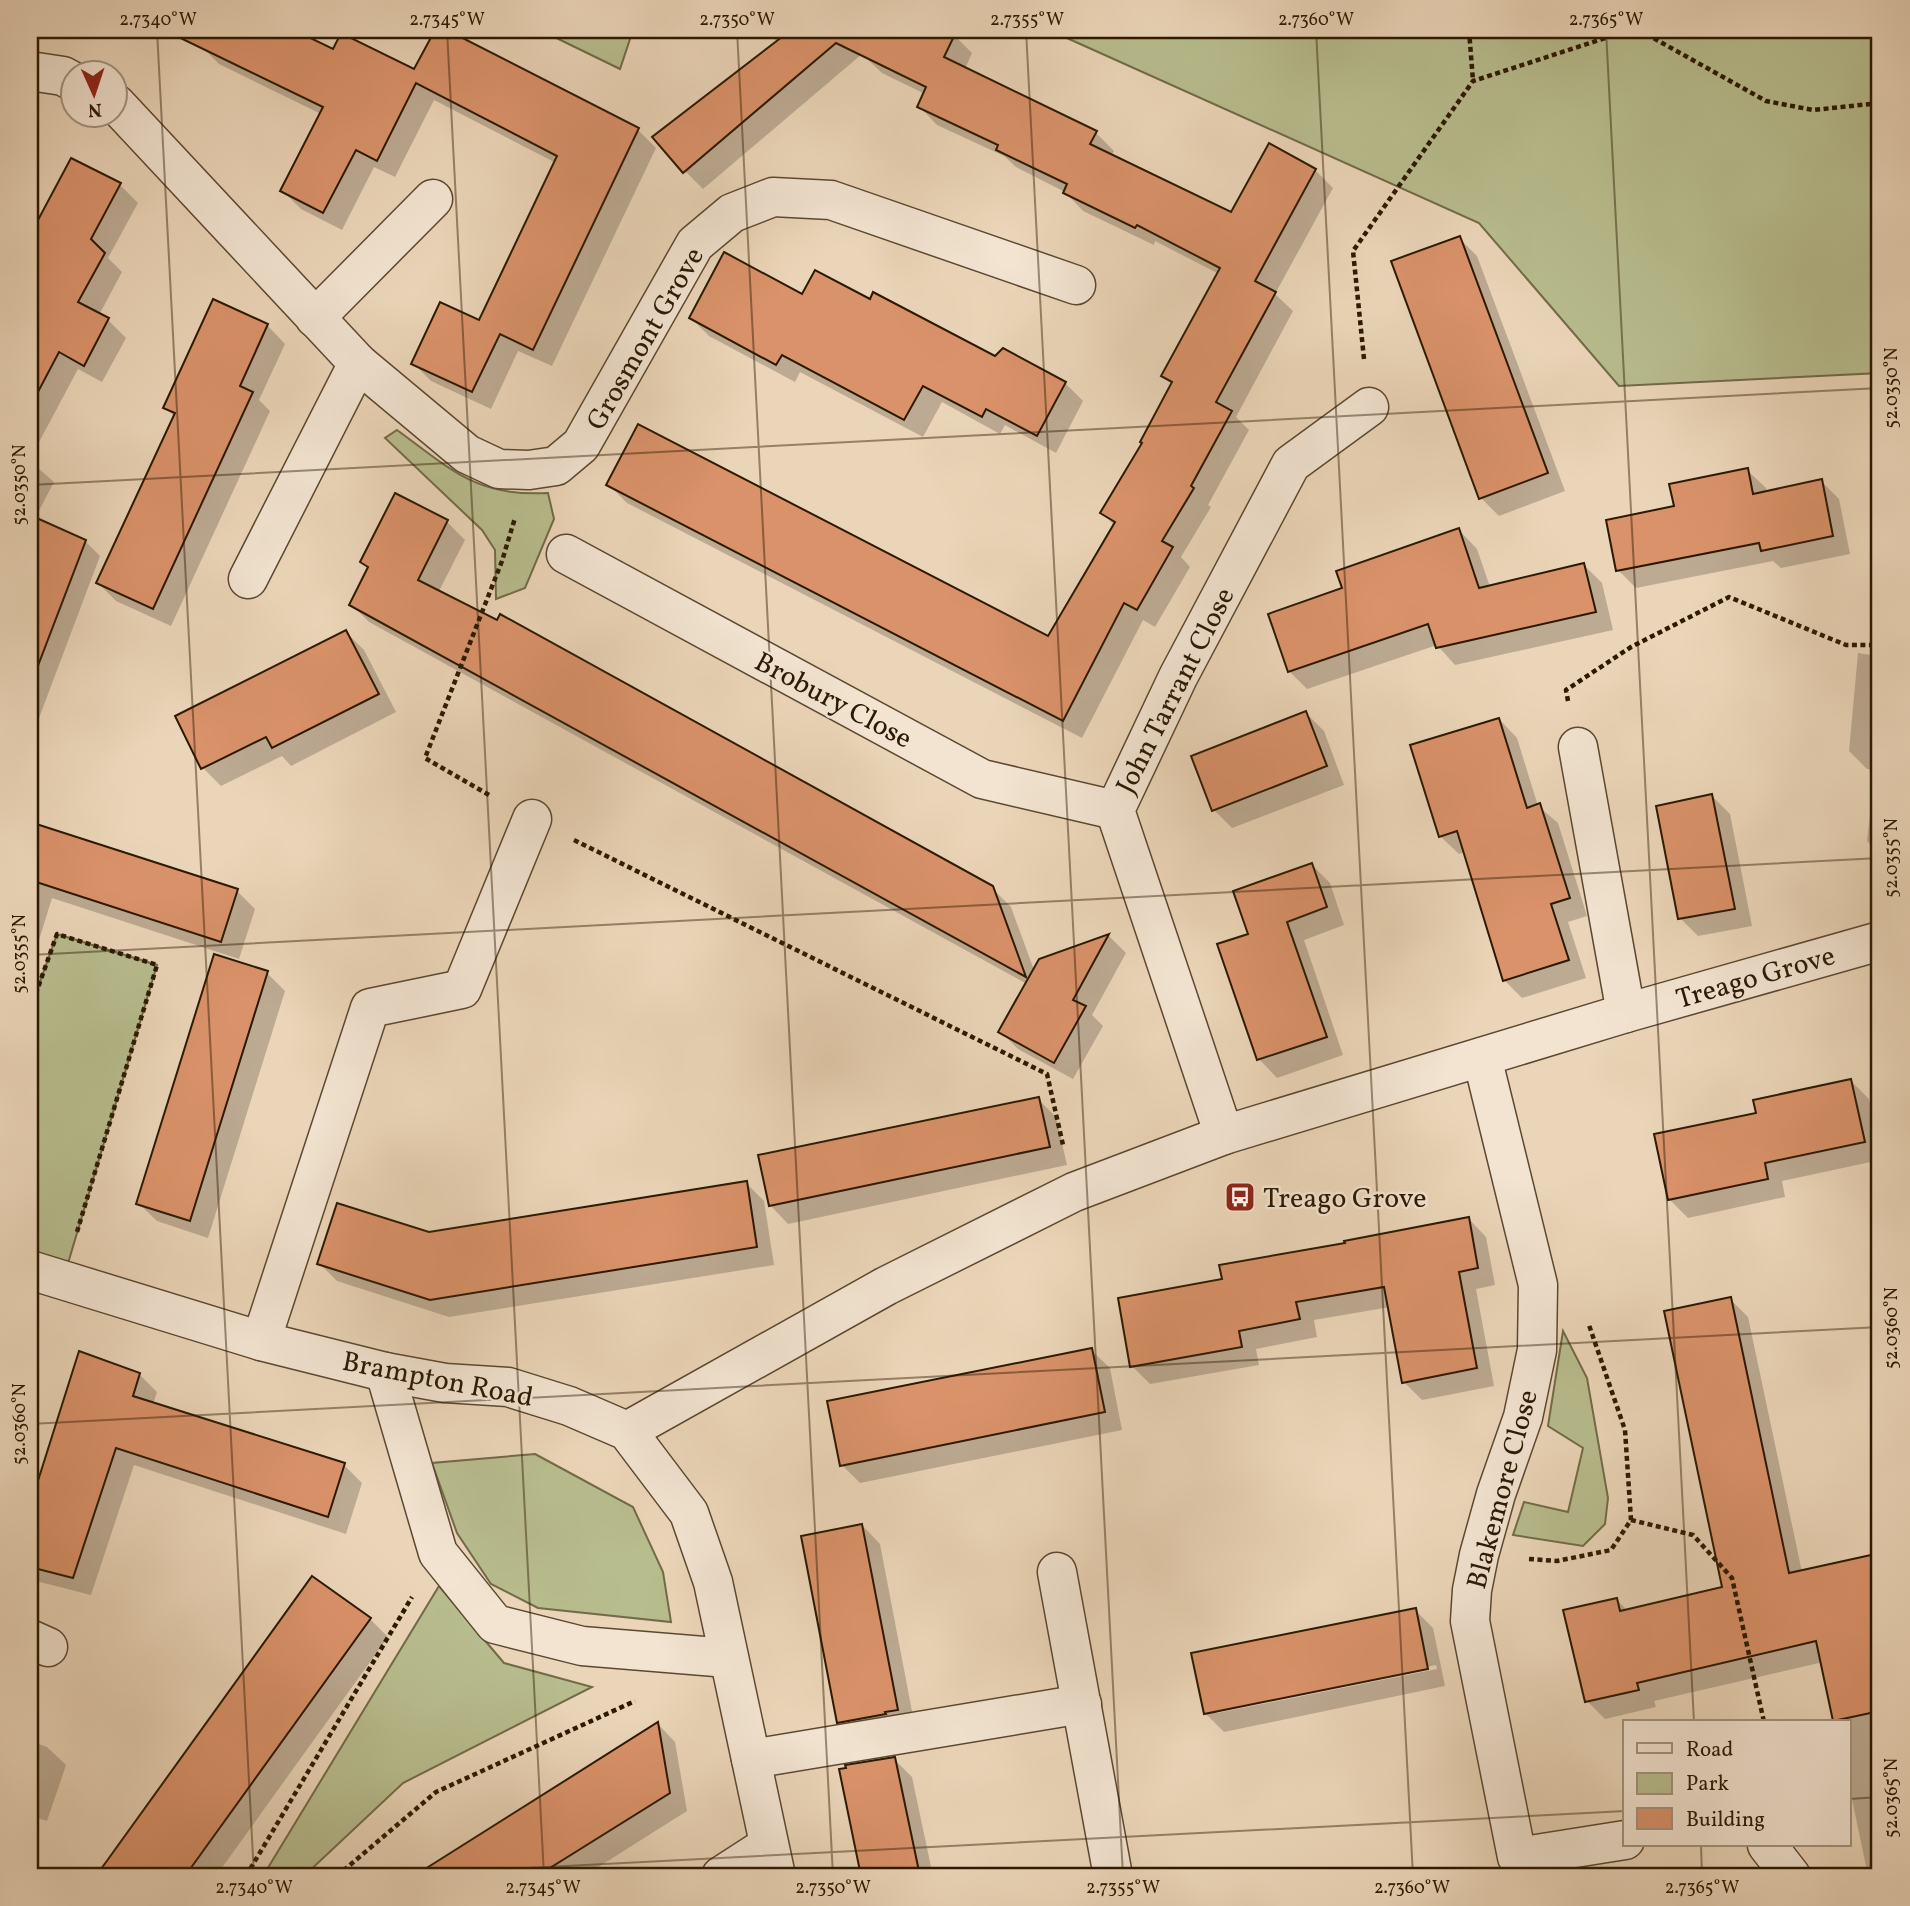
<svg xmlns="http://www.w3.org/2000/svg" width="1910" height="1906" viewBox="0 0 1910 1906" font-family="Vollkorn,serif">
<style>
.green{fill:#b8bd8e;stroke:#726b48;stroke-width:2}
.shadow{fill:#0003;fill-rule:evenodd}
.building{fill:#da926a;stroke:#2b1902;stroke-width:2}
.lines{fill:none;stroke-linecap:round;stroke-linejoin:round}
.minor-casing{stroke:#5b4830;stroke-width:41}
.path{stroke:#2b1902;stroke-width:4.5;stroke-dasharray:5 3.5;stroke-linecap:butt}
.minor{stroke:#f2e4d1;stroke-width:38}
.ticks{fill:none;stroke:#2b1902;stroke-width:2;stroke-opacity:0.45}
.labels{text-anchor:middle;stroke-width:5;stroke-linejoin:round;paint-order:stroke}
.street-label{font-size:28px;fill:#2b1902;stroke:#f2e4d1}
.poi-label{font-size:28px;fill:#2b1902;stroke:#f2e4d1;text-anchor:start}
.neatline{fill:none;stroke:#2b1902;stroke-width:2.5}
.ticks-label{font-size:18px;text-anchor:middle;fill:#2b1902}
</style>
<rect width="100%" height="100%" fill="#ebd5b8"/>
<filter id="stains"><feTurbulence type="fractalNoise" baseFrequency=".00286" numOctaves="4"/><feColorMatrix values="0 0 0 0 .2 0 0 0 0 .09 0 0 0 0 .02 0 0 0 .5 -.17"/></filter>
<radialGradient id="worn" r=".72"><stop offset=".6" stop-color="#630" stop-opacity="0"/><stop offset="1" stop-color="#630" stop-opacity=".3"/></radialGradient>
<g class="green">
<polygon points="540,30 633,30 620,69"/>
<polygon points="1049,30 1880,30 1880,373 1619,386 1479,223"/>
<path d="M397,430C452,470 476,497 548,493L554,519L525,588L496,599L495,550L482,530L385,438Z"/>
<polygon points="57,934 157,965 63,1280 30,1270 30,1010"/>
<polygon points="1563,1331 1587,1378 1608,1498 1605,1524 1583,1546 1513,1535 1524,1502 1568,1512 1583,1448 1548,1426"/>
<polygon points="535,1454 633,1507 663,1572 671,1622 538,1608 491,1584 457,1533 432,1463"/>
<polygon points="439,1586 504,1663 592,1687 403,1783 304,1876 263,1876"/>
</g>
<g class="shadow">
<polygon points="186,30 291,30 334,51 415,72 437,30 443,30 637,129 656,148 552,366 518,351 491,409 431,381 413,363 480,323 556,163 434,100 395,177 374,167 342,230 301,209 283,191 321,114 219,64 201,46 205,39"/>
<polygon points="768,30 869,30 873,35 875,30 943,30 954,35 972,53 965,69 1096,133 1114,151 1111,156 1232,215 1315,170 1333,188 1275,294 1293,311 1236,417 1249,430 1208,505 1211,507 1181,557 1190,567 1155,627 1143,620 1082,738 627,503 608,484 1049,639 1115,526 1102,513 1144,443 1173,385 1163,376 1219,274 1155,241 1154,245 1083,211 1065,192 1016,167 1004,156 937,125 919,106 925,94 882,73 862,54 703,189 685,171 777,42"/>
<polygon points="72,160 120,185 138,203 108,258 122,272 99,315 108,320 126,338 102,382 78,369 30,459 30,239"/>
<polygon points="1459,238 1477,256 1565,491 1499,516 1481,498"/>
<polygon points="803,297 870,301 995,359 1065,383 1083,401 1056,453 1005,425 1000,434 942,402 923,437 800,372 795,382 709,336 691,318"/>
<polygon points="267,325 285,344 259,400 270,411 171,626 116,601 98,583 175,417 165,407"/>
<polygon points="30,461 54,482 30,528"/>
<polygon points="1747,470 1766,488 1767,493 1821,481 1839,499 1850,554 1781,568 1773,561 1636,588 1618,570 1676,507"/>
<polygon points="395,495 447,522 465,540 438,593 992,888 1011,907 1034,970 1040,960 1109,936 1126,953 1092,1015 1103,1026 1073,1079 1018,1049 1000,1031 1027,984 369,622 351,604 369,569 362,561"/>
<polygon points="47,524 85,541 100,556 30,742 30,570"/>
<polygon points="1459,530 1477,549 1490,587 1584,565 1602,583 1613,630 1455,665 1437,645 1307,689 1289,671"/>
<polygon points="1878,556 1880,557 1880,854 1867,841 1875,770 1867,769 1849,751 1858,653 1871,655"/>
<polygon points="346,632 364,650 396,712 291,766 282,756 221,786 203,768"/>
<polygon points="1306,713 1324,731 1344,785 1232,828 1214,810"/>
<polygon points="1499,719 1517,738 1538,806 1558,823 1587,916 1568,922 1586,978 1522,998 1504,980 1465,852 1459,854 1440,836"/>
<polygon points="1712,796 1730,814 1752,926 1698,936 1680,918"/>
<polygon points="30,824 237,891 255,909 239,959 52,898 30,969"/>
<polygon points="1312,865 1330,883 1344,925 1304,940 1343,1055 1277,1078 1259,1059 1250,935"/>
<polygon points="267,973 285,991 208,1238 157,1221 138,1203"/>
<polygon points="1851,1081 1869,1099 1880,1160 1782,1181 1785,1197 1688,1218 1670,1200 1758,1115"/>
<polygon points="1038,1099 1056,1117 1067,1165 788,1224 770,1205"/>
<polygon points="746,1183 764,1201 774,1265 449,1317 337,1281 319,1263 428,1234"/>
<polygon points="1468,1218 1486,1237 1495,1285 1476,1289 1494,1386 1422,1400 1404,1382 1390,1307 1314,1320 1317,1337 1256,1349 1259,1365 1150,1384 1132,1366 1224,1281"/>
<polygon points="1730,1299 1748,1317 1802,1572 1879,1555 1880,1557 1880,1876 1876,1876 1866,1866 1849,1785 1849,1722 1835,1722 1823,1662 1654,1701 1656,1707 1605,1719 1587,1701 1617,1600 1628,1611 1724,1588"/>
<polygon points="1091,1350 1110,1368 1122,1430 860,1483 842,1465"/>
<polygon points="80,1354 139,1374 157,1392 153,1404 344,1465 362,1483 346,1534 134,1465 91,1595 32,1580 30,1578 30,1512"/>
<polygon points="862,1525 880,1544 915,1727 857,1740 839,1722"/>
<polygon points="313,1578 370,1619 388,1637 216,1876 98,1876"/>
<path d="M1415,1610L1433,1628L1445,1686L1224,1732L1205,1713ZM1436,1665L1437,1669L1217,1713V1710Z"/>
<polygon points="658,1724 675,1742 687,1811 584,1876 417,1876"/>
<polygon points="30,1741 47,1747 66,1765 47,1821 30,1816"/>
<polygon points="894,1759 912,1777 933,1876 863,1876 841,1770"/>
</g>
<g class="building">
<polygon points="164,30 294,30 333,49 341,33 414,69 435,30 447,30 639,128 533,350 500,334 472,392 411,364 440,302 479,320 557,156 416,83 377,161 356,150 323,213 280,191 323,107"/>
<polygon points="791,30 957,30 944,57 1097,131 1090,144 1231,212 1269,143 1316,169 1255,281 1276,292 1216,402 1232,411 1191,486 1194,488 1162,541 1173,547 1137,610 1124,603 1063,721 606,485 638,424 1048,636 1115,522 1100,513 1142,443 1140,442 1172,382 1161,376 1220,268 1137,225 1135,228 1063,193 1067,184 996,150 998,145 917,107 926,87 836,43 683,173 652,137"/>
<polygon points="71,158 121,183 91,239 105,253 78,302 109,318 84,366 59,352 30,407 30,235"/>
<polygon points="1460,236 1548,473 1479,499 1391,261"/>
<polygon points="724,252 802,294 815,270 870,299 873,292 995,356 1003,348 1066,382 1037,436 986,409 982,417 923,386 904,420 782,355 776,365 689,318"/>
<polygon points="213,299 268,324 240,386 253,392 153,609 96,583 175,413 163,408"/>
<polygon points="1748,468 1753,494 1822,479 1833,536 1761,551 1759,543 1616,571 1606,520 1674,506 1669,484"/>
<polygon points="395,493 448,520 418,580 497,620 500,614 993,886 1026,977 349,605 368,567 360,562"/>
<polygon points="30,515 86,540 34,676 30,675"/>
<polygon points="1459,528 1479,588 1584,563 1596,612 1436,648 1428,624 1288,672 1268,614 1342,588 1336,571"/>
<polygon points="346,630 379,694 272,748 266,737 201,769 175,716"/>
<polygon points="1306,711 1327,766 1212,811 1191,756"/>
<polygon points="1499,718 1527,808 1540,803 1570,898 1551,904 1569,960 1503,981 1457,831 1439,837 1410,745"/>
<polygon points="1712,794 1735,909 1678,919 1656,806"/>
<polygon points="30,822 238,889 221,942 30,880"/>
<polygon points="1312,863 1327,907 1287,922 1327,1037 1257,1060 1217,944 1248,934 1233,891"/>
<polygon points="1109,934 1073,1000 1086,1006 1054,1063 998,1032 1039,959"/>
<polygon points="214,954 268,971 190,1221 136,1204"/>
<polygon points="1851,1079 1865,1142 1765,1163 1768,1179 1668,1200 1654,1134 1756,1113 1753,1100"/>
<polygon points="1039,1097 1050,1147 769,1206 758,1155"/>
<polygon points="747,1181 757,1247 430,1300 317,1264 337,1203 429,1232"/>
<polygon points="1469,1217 1478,1268 1459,1272 1477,1368 1402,1383 1384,1287 1296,1302 1300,1319 1239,1331 1242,1347 1130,1367 1118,1298 1222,1279 1219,1265 1345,1243 1344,1241"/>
<polygon points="1731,1297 1789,1573 1880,1553 1880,1711 1833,1721 1816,1641 1637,1683 1639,1690 1585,1702 1563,1610 1617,1598 1620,1611 1722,1587 1664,1311"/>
<polygon points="1092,1348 1105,1412 840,1466 827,1401"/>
<polygon points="79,1351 140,1373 133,1396 345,1463 328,1517 116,1448 73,1578 30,1567 30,1506"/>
<polygon points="862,1524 898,1710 885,1712 886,1714 837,1723 801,1536"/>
<polygon points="312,1576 371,1618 185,1876 96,1876"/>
<polygon points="1416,1608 1428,1669 1204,1714 1191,1653"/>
<polygon points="658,1722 670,1793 537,1876 414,1876"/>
<polygon points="895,1757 920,1876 861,1876 839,1769 846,1768 845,1765"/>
</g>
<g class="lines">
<g class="minor-casing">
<g id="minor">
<polyline points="30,71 63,76 74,82"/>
<polyline points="116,104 358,363 467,454 499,469 529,470 556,466 581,445 695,244 732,213 773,197 831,200 1076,285"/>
<polyline points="315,318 433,199"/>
<polyline points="566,554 982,779 1115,810"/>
<polyline points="248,579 358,363"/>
<polyline points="1578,747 1626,1013"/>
<polyline points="1482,1057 1538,1285 1537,1350 1523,1417 1496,1494 1479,1555 1472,1590 1470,1621 1517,1857 1625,1840"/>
<polyline points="1224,1135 1115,810 1178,677 1291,464 1369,407"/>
<polyline points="30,1270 261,1341 385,1372 445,1383 508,1387 569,1406 627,1431 689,1513 713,1582 776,1876"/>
<polyline points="261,1341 370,1008 462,989 532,819"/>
<polyline points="385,1372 438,1553 495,1624 582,1646 728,1658"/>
<polyline points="627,1431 886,1286 1074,1192 1224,1135 1626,1013 1880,941"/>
<polyline points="1057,1572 1113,1876"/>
<polyline points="30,1639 48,1647"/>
<polyline points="751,1759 1082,1704"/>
<polyline points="1767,1845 1791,1876"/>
<polyline points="721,1876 769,1845"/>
</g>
</g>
<g class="path">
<polyline points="1469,30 1473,81"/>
<polyline points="1639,30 1766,101 1813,110 1880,103"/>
<polyline points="1364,359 1353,251 1473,81 1630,30"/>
<polyline points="1568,701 1566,690 1631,647 1729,597 1846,645 1880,645"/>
<polyline points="489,795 425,758 502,561 515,518"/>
<polyline points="574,840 1047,1074 1063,1145"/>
<polyline points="30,1010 57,934 157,965 77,1232"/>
<polyline points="1631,1520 1693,1535 1732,1578 1764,1722"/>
<polyline points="1529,1559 1557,1561 1611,1550 1631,1520 1625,1430 1589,1325"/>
<polyline points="246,1876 412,1597"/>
<polyline points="337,1876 436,1792 635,1701"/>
</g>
<use href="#minor" class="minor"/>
</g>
<path class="ticks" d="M157,30L254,1876M447,30L544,1876M737,30L833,1876M1026,30L1123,1876M1316,30L1413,1876M1606,30L1694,1722M30,485L1880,388M30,955L1880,858M30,1424L1880,1327M1849,1799L1880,1797M1701,1845L1702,1876M371,1876L1625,1811"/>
<defs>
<g id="bus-square" transform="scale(1.575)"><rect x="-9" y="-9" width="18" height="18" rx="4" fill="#8f2418" stroke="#f2e4d1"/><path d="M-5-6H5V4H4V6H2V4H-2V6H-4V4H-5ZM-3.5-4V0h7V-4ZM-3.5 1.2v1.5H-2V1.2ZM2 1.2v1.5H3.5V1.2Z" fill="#fff"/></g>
</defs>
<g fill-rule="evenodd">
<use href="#bus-square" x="1240" y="1197"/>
</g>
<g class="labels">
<g class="street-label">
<text transform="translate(644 338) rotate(-60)" y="10">Grosmont Grove</text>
<text transform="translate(1174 690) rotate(-63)" y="10">John Tarrant Close</text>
<text transform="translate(834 699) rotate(28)" y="10">Brobury Close</text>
<text transform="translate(1755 976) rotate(-16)" y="10">Treago Grove</text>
<text transform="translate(438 1378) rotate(11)" y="10">Brampton Road</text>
<text transform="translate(1501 1489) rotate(-75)" y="10">Blakemore Close</text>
</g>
<g class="poi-label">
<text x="1263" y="1207">Treago Grove</text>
</g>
</g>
<rect width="1910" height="1906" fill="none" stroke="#ebd5b8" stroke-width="77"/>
<rect x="1623" y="1720" width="228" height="126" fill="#f2e4d1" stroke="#a2937e" stroke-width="2"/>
<rect x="1637" y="1743" width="35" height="10" fill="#f2e4d1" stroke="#a2937e" stroke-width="2"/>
<text x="1686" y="1756" font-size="21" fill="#2b1902">Road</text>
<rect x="1637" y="1773" width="35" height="21" fill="#b8bd8e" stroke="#a2937e" stroke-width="2"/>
<text x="1686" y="1790" font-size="21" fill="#2b1902">Park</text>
<rect x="1637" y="1808" width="35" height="21" fill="#da926a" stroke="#a2937e" stroke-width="2"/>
<text x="1686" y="1826" font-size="21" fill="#2b1902">Building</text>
<g transform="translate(94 94) rotate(177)"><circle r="33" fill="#f2e4d1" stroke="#a2937e" stroke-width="2"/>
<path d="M0-5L12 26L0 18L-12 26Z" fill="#8f2418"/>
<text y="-10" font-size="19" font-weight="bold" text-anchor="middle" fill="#2b1902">N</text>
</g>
<rect x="38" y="38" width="1833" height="1830" class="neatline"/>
<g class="ticks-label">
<text x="158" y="25">2.7340°W</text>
<text x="447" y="25">2.7345°W</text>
<text x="737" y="25">2.7350°W</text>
<text x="1027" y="25">2.7355°W</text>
<text x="1316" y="25">2.7360°W</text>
<text x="1606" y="25">2.7365°W</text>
<text transform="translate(1891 388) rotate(-90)" y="6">52.0350°N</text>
<text transform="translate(19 485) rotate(-90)" y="6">52.0350°N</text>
<text transform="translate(1891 858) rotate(-90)" y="6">52.0355°N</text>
<text transform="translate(19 954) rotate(-90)" y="6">52.0355°N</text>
<text transform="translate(1891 1328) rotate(-90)" y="6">52.0360°N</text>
<text transform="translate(19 1424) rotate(-90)" y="6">52.0360°N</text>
<text transform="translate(1891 1798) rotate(-90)" y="6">52.0365°N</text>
<text x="254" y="1893">2.7340°W</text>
<text x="543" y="1893">2.7345°W</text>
<text x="833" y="1893">2.7350°W</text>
<text x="1123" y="1893">2.7355°W</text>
<text x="1412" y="1893">2.7360°W</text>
<text x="1702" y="1893">2.7365°W</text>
</g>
<rect width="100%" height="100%" filter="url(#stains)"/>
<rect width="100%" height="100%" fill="url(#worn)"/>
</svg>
